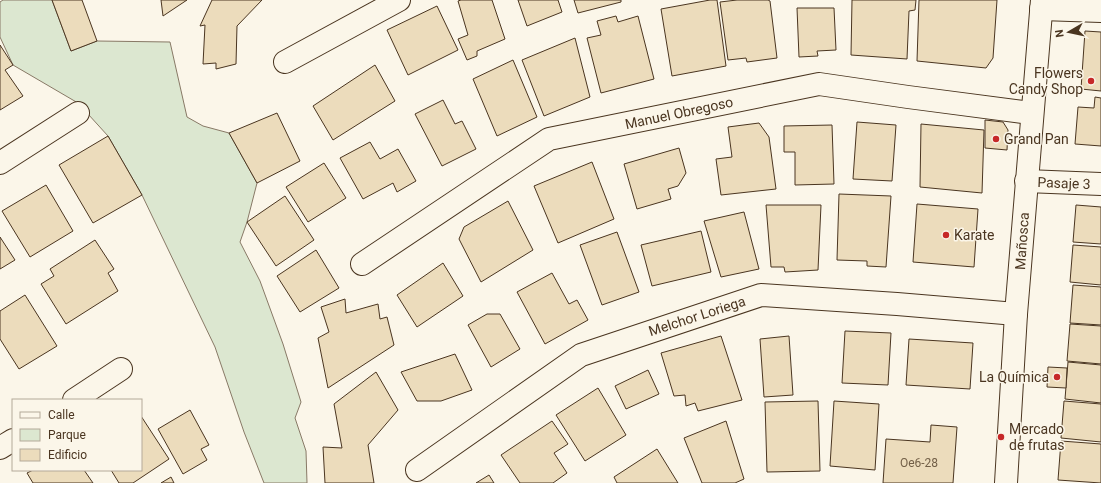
<svg xmlns="http://www.w3.org/2000/svg" width="1101" height="483" viewBox="0 0 1101 483" font-family="Roboto,sans-serif">
<style>
.green{fill:#dce7d0;stroke:#887966}
.building{fill:#ecdcbc;stroke:#4a3520}
.lines{fill:none;stroke-linecap:round;stroke-linejoin:round}
.minor-casing{stroke:#4a3520;stroke-width:24}
.tertiary-casing{stroke:#4a3520;stroke-width:24}
.minor{stroke:#fbf6e9;stroke-width:22}
.tertiary{stroke:#fbf6e9;stroke-width:22}
.poi-dot{fill:#c62828;stroke:#fbf6e9;stroke-width:1.5}
.labels{text-anchor:middle;stroke-width:3;stroke-linejoin:round;paint-order:stroke}
.number-label{font-size:12px;fill:#725f47}
.poi-label{font-size:14px;fill:#4a3520;stroke:#fbf6e9;text-anchor:start}
.street-label{font-size:14px;fill:#4a3520;stroke:#fbf6e9}
</style>
<rect width="100%" height="100%" fill="#fbf6e9"/>
<polygon class="green" points="3,0 52,0 71,51 97,41 170,42 187,117 203,126 229,133 257,183 247,222 240,242 260,281 283,344 301,402 295,418 306,451 307,483 264,483 244,432 215,347 142,195 108,136 78,103 13,65 0,37 0,2"/>
<g class="building">
<polygon points="52,0 82,0 97,41 71,51"/>
<polygon points="161,0 187,0 163,16"/>
<polygon points="212,0 262,0 237,26 236,64 216,69 216,63 203,64 205,25 200,26"/>
<polygon points="461,0 492,0 505,39 477,51 477,56 467,60 458,39 468,35 458,1"/>
<polygon points="518,0 558,0 562,12 527,26"/>
<polygon points="574,0 621,0 621,2 578,13"/>
<polygon points="710,0 717,0 726,66 672,76 661,9"/>
<polygon points="737,0 768,0 770,1 777,58 747,62 746,58 728,60 720,2"/>
<polygon points="852,0 916,0 915,10 909,11 907,59 851,55"/>
<polygon points="919,0 997,0 993,58 986,68 917,61"/>
<polygon points="437,6 458,50 408,75 387,30"/>
<polygon points="797,8 834,8 836,50 817,51 818,56 799,57"/>
<polygon points="616,16 618,22 638,16 654,79 601,93 587,38 601,35 597,21"/>
<polygon points="1085,31 1101,32 1101,91 1081,89"/>
<polygon points="575,38 590,97 544,116 522,60"/>
<polygon points="0,45 13,65 5,70 23,96 0,110"/>
<polygon points="513,60 537,117 497,136 473,79"/>
<polygon points="375,65 395,101 333,140 313,106"/>
<polygon points="1095,97 1101,98 1101,146 1075,144 1078,107 1094,108"/>
<polygon points="443,100 455,124 462,121 476,149 442,166 415,114"/>
<polygon points="277,113 300,161 257,183 229,133"/>
<polygon points="985,120 1003,122 1008,130 1007,150 985,148"/>
<polygon points="857,122 896,125 892,181 853,179"/>
<polygon points="759,123 769,137 776,189 721,195 716,159 732,157 728,127"/>
<polygon points="921,124 984,130 982,193 920,187"/>
<polygon points="832,125 834,184 795,185 795,152 784,152 784,126"/>
<polygon points="108,136 142,195 93,223 59,165"/>
<polygon points="370,142 380,159 398,149 416,181 397,192 393,183 363,199 340,158"/>
<polygon points="679,148 686,173 678,186 668,189 671,199 637,209 624,164"/>
<polygon points="592,162 614,219 558,243 534,186"/>
<polygon points="324,163 346,198 308,222 286,187"/>
<polygon points="46,185 73,231 30,257 2,211"/>
<polygon points="839,194 891,196 886,267 867,266 867,261 837,260"/>
<polygon points="285,196 314,240 276,266 247,222"/>
<polygon points="508,201 533,250 481,282 459,239 464,227"/>
<polygon points="917,204 978,209 974,267 913,262"/>
<polygon points="766,205 821,205 818,270 785,272 784,267 771,267"/>
<polygon points="1076,205 1101,207 1101,244 1073,242"/>
<polygon points="744,212 759,269 721,277 704,221"/>
<polygon points="701,231 711,272 652,286 641,245"/>
<polygon points="617,232 639,292 602,305 580,245"/>
<polygon points="0,237 15,260 0,269"/>
<polygon points="95,240 114,269 108,273 118,291 66,324 41,284 54,276 50,269"/>
<polygon points="1073,245 1101,247 1101,285 1070,282"/>
<polygon points="316,250 339,288 300,312 277,276"/>
<polygon points="443,263 463,296 417,327 397,295"/>
<polygon points="552,273 569,304 577,300 588,320 545,344 517,292"/>
<polygon points="1073,285 1101,287 1101,325 1070,323"/>
<polygon points="25,295 57,346 19,369 0,339 0,311"/>
<polygon points="345,299 346,313 378,304 380,319 387,317 394,345 328,388 318,338 329,332 321,307"/>
<polygon points="487,314 500,314 520,349 491,367 468,325"/>
<polygon points="1070,324 1101,326 1101,364 1067,361"/>
<polygon points="845,331 891,333 888,385 842,383"/>
<polygon points="721,336 742,400 698,411 695,403 686,406 685,395 674,396 661,353"/>
<polygon points="789,336 793,395 764,397 760,339"/>
<polygon points="909,339 973,343 970,389 906,385"/>
<polygon points="455,354 472,390 441,401 417,401 401,372"/>
<polygon points="1068,362 1101,365 1101,403 1065,399"/>
<polygon points="1048,367 1067,368 1066,388 1047,387"/>
<polygon points="648,370 659,394 626,409 615,386"/>
<polygon points="376,372 398,410 368,445 374,483 325,483 323,447 342,448 334,404"/>
<polygon points="598,388 626,435 585,461 556,415"/>
<polygon points="818,401 820,471 767,472 765,402"/>
<polygon points="834,401 879,404 875,470 830,466"/>
<polygon points="1064,401 1101,404 1101,442 1061,438"/>
<polygon points="190,410 209,445 201,449 207,460 183,474 158,429"/>
<polygon points="141,416 169,459 133,483 119,483 111,470 141,470"/>
<polygon points="552,421 568,444 554,453 567,473 553,483 520,483 501,455"/>
<polygon points="726,421 744,479 735,483 702,483 684,438"/>
<polygon points="931,425 957,427 953,483 883,483 886,439 930,442"/>
<polygon points="1061,441 1101,444 1101,483 1058,480"/>
<polygon points="657,449 678,483 617,483 614,477"/>
<polygon points="33,470 84,470 93,483 33,483 27,473"/>
<polygon points="489,475 494,483 476,483"/>
<polygon points="171,477 174,483 161,483"/>
</g>
<g class="lines">
<g class="minor-casing">
<g id="minor">
<polyline points="1041,9 1101,11"/>
<polyline points="285,62 399,0"/>
<polyline points="0,163 78,113"/>
<polyline points="1026,181 1101,184"/>
<polyline points="362,264 549,139 819,84 908,97 1031,113"/>
<polyline points="74,400 121,369"/>
<polyline points="0,448 13,440"/>
<polyline points="417,470 581,355 761,295 897,304 1016,314"/>
</g>
</g>
<g class="tertiary-casing">
<polyline id="tertiary" points="1006,483 1016,314 1042,0"/>
</g>
<use href="#minor" class="minor"/>
<use href="#tertiary" class="tertiary"/>
</g>
<g class="poi-dot">
<circle cx="1091" cy="81" r="4"/>
<circle cx="996" cy="139" r="4"/>
<circle cx="946" cy="235" r="4"/>
<circle cx="1057" cy="377" r="4"/>
<circle cx="1001" cy="437" r="4"/>
</g>
<g class="labels">
<g class="number-label">
<text x="919" y="467">Oe6-28</text>
</g>
<g class="poi-label">
<text x="1083" y="78" text-anchor="end">Flowers<tspan x="1083" dy="16">Candy Shop</tspan></text>
<text x="1004" y="144">Grand Pan</text>
<text x="954" y="240">Karate</text>
<text x="1049" y="382" text-anchor="end">La Química</text>
<text x="1009" y="434">Mercado<tspan x="1009" dy="16">de frutas</tspan></text>
</g>
<g class="street-label">
<text transform="translate(679 113) rotate(-12)" y="5">Manuel Obregoso</text>
<text transform="translate(1064 183) rotate(2)" y="5">Pasaje 3</text>
<text transform="translate(1022 241) rotate(-86)" y="5">Mañosca</text>
<text transform="translate(697 316) rotate(-18)" y="5">Melchor Loriega</text>
</g>
</g>
<rect x="12" y="399" width="130" height="72" fill="#fbf6e9" stroke="#b4a999"/>
<rect x="20" y="412" width="20" height="6" fill="#fbf6e9" stroke="#b4a999"/>
<text x="48" y="419" font-size="12" fill="#4a3520">Calle</text>
<rect x="20" y="429" width="20" height="12" fill="#dce7d0" stroke="#b4a999"/>
<text x="48" y="439" font-size="12" fill="#4a3520">Parque</text>
<rect x="20" y="449" width="20" height="12" fill="#ecdcbc" stroke="#b4a999"/>
<text x="48" y="459" font-size="12" fill="#4a3520">Edificio</text>
<g transform="translate(1069 32) rotate(261)" stroke="#fbf6e9" stroke-width="3" paint-order="stroke">
<path d="M0-3L7 15L0 10L-7 15Z" fill="#4a3520"/>
<text y="-6" font-size="11" font-weight="bold" text-anchor="middle" fill="#4a3520">N</text>
</g>
</svg>
